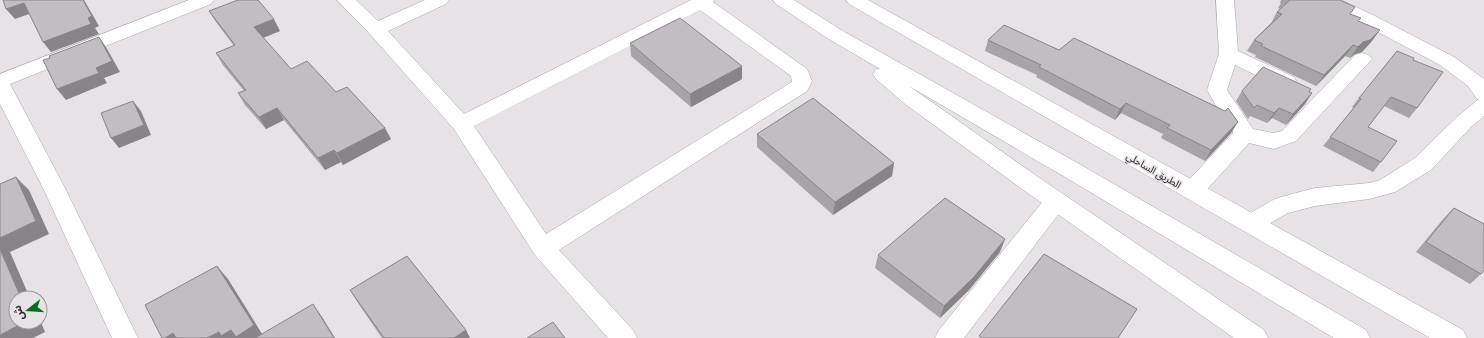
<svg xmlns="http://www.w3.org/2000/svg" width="1484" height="338" viewBox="0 0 1484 338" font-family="'Source Sans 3','Noto Sans Arabic',sans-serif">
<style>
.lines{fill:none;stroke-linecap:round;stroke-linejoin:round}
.minor-casing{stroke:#aba7ab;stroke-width:1}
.highway-casing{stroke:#aba7ab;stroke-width:1}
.minor{fill:#fff;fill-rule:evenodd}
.highway{fill:#fff;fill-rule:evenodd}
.wall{fill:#a7a3a7}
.shaded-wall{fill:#888488}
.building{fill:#c2bdc2;stroke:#888488}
.labels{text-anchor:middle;stroke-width:3;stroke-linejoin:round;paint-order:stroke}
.street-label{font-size:10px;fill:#2d2b2d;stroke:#e6e2e6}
</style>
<rect width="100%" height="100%" fill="#e6e2e6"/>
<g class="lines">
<g class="minor-casing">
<g id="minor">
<polygon points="189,0 214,0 211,4 10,84 66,190 138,338 112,338 44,190 0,104 0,74"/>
<path d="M337,0H356L378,21L425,0H449L446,4L388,31L464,114L691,0H714L713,2L807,69L812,81L807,91L559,250L633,330L637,338H608L535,255L454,129L369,33ZM700,10L791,76L792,82L546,234L474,126Z"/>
<polygon points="1216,0 1234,0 1238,51 1294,77 1297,82 1294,87 1287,89 1280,87 1235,65 1227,90 1253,129 1273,133 1282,131 1355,55 1362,53 1369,55 1372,59 1296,141 1274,149 1249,143 1200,197 1192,199 1184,197 1181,191 1184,185 1233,133 1232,129 1222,116 1207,90 1219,54"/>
<polygon points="1318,0 1341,0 1375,16 1454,57 1484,79 1484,116 1471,127 1431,170 1395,192 1369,199 1315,206 1288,213 1258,230 1250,233 1242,230 1238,224 1242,218 1273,200 1281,197 1315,188 1369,183 1380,180 1415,158 1457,117 1479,99 1477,99 1468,86 1440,65 1363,24 1321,4"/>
<polygon points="1056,192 1064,195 1067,201 1064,207 964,338 935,338 939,330 1048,195"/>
</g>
</g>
<g class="highway-casing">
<g id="highway">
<polygon points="773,0 794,0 841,30 1081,165 1366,330 1370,338 1334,338 1065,177 909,86 1038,177 1264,330 1268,338 1234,338 1022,189 905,104 876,79 873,74 876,69 880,69 827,38 776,4"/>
<polygon points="846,0 868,0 1463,330 1467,338 1430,338 849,4"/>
</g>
</g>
<use href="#minor" class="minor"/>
<use href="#highway" class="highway"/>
</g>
<g class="wall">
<polygon points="1281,0 1340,0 1351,14 1359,21 1372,41 1362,52 1355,54 1350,58 1345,56 1316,86 1255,57 1256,55 1247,51 1254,40 1271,23 1277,12 1280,9 1278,8 1281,3 1280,3"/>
<polygon points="209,11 280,31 263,38 291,69 336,92 391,139 343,165 341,162 325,170 284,120 266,129 245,105 238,93 244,91 223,65 216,53 234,46 216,22"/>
<polygon points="988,40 1059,50 1238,122 1231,133 1205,161 1161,138 1163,134 1121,113 1115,120 1036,77 1037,75 985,51"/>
<polygon points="630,43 742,79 691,107 631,56"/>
<polygon points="1413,60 1417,108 1409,118 1384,106 1368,127 1381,162 1373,172 1323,146 1354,108 1352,107 1359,98"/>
<polygon points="1242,91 1309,92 1312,93 1305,104 1286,125 1272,118 1267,123 1250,116 1248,119 1236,101"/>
<polygon points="757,134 894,163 892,176 833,215 757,147"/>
<polygon points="1454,208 1481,274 1470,284 1416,252 1444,218"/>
<polygon points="1000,252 969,290 940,318 875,268 878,255"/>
<polygon points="350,290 470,338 382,338 358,303"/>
</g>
<g class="shaded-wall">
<polygon points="83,0 84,0 99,26 95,28 99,34 51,52 43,42"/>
<polygon points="24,3 32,13 15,19 6,9"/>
<polygon points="274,19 280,31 260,39 254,27"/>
<polygon points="1380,30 1372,41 1362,52 1355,54 1350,58 1358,47 1363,42"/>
<polygon points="99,37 106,47 120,72 104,78 107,83 66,100 57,89 96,68"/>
<polygon points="1353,45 1345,56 1316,86 1324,75"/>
<polygon points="742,66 742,79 691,107 690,94"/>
<polygon points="1312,93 1305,104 1286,125 1293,114"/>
<polygon points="133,101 141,111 151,135 119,148 111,138"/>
<polygon points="1126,103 1121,113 1115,120 1120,109"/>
<polygon points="277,108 284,120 266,129 259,117"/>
<polygon points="1279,108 1272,118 1267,123 1274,113"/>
<polygon points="1238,122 1231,133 1205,161 1211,150"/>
<polygon points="385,128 391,139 343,165 337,153"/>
<polygon points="334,150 341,162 325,170 318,158"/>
<polygon points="894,163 892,176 833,215 835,202"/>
<polygon points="16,177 29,190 49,234 10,252 30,298 21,298 0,249 0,238"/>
<polygon points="1005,239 1000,252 969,290 940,318 944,306"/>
<polygon points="217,266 228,279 264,337 264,338 207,338"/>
<polygon points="313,304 322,317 335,338 334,338"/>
<polygon points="40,320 45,332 33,338 0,338 0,335 25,322 40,322"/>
<polygon points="466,330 470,338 454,338"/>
<polygon points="173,333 178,338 165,338"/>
</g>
<g class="building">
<polygon points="3,0 83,0 92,16 88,18 91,24 43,42 24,3 6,9"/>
<polygon points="238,0 258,0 274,19 254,27 291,69 307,61 336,92 347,87 385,128 337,153 334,150 318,158 277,108 259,117 238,93 246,90 216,53 235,45 209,11"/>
<polygon points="1290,0 1340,0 1355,7 1350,14 1361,18 1358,21 1380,30 1370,40 1363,42 1358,47 1353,45 1324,75 1261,46 1263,44 1254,40 1282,14 1277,12"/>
<polygon points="680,18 742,66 690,94 630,43"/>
<polygon points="1004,25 1059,50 1074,38 1225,111 1228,108 1238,122 1211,150 1167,128 1170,125 1126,103 1120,109 1039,67 1041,65 988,40"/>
<polygon points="99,37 112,61 96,68 99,73 57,89 43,60 50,58 49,56"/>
<polygon points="1397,51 1414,58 1413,60 1443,72 1417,108 1391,97 1368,127 1397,141 1381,162 1330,137 1361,99 1359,98"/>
<polygon points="1263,67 1311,89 1309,92 1312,93 1293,114 1279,108 1274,113 1257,105 1254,108 1242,91"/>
<polygon points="813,98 894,163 835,202 757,134"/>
<polygon points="133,101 144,125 111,138 101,113"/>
<polygon points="16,177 36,221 0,238 0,184"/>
<polygon points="945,198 1005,239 974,277 944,306 878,255"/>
<polygon points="1454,208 1484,224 1484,270 1481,274 1426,242"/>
<polygon points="0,249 21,298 16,298 16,322 25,322 0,335"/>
<polygon points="1044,254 1137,309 1118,338 982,338 979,336"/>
<polygon points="407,256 466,330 454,338 384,338 350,290"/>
<polygon points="217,266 254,325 236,337 231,330 221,336 219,332 207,338 176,338 173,333 165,338 162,338 145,305"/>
<polygon points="313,304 334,338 255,338"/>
<polygon points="553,322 565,338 527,338"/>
</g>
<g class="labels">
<g class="street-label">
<text transform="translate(1154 170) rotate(30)" y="4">الطريق الساحلي</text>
</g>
</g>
<g transform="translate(28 310) rotate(253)"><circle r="19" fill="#e6e2e6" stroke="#9c999c"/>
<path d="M0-3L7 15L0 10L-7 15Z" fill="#056f1f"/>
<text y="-6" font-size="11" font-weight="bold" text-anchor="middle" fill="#2d2b2d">ش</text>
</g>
</svg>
